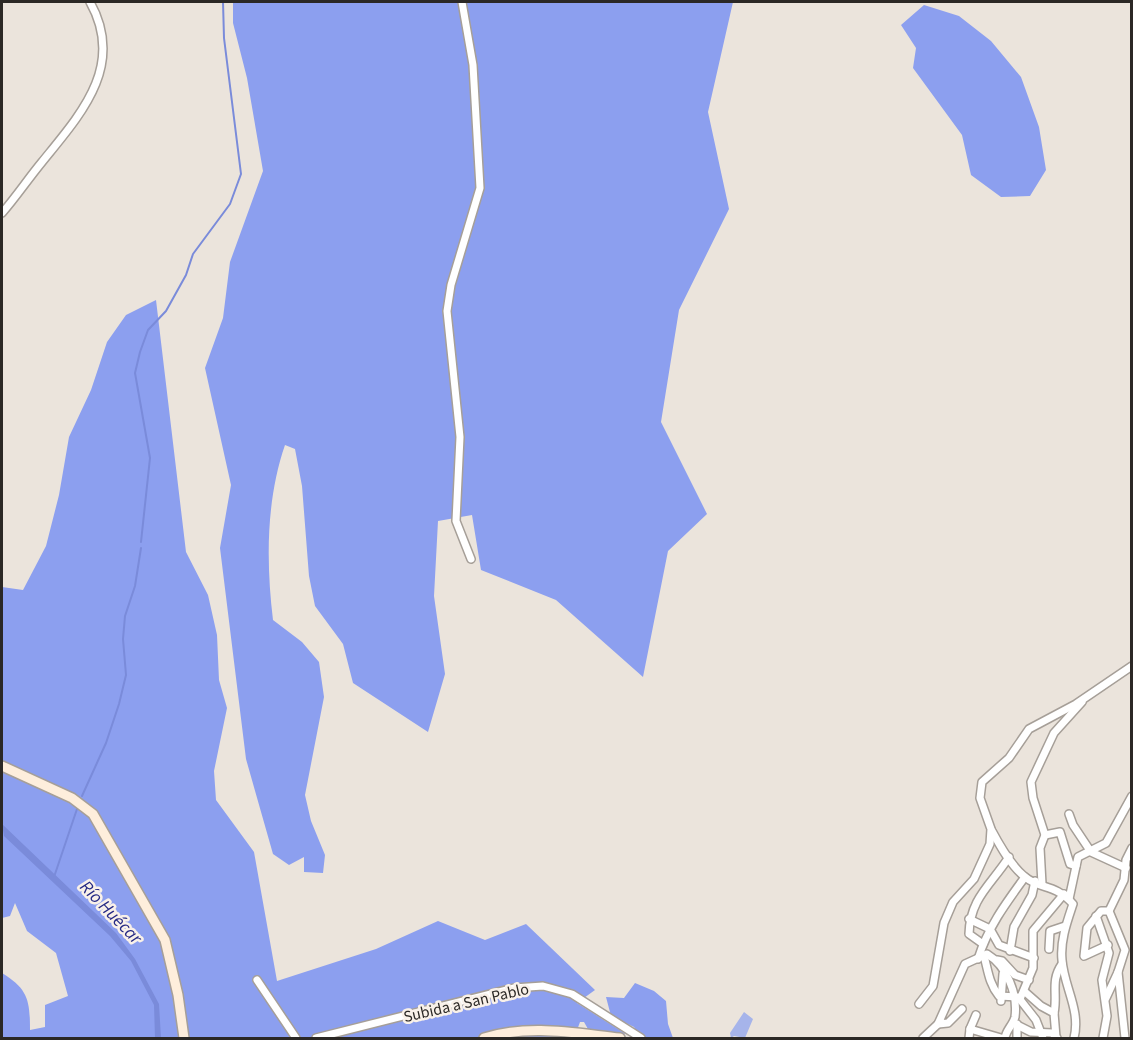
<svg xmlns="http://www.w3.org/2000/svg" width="1133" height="1040" viewBox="0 0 1133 1040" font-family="'Source Sans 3',sans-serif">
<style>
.green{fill:#a6b4ea}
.forest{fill:#8c9fef}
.water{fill:#7a8bda}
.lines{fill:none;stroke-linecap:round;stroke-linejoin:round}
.stream{stroke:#7a8bda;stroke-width:2}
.street-casing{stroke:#a69f98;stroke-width:10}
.secondary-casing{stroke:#a69f98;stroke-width:12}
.street{stroke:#fff;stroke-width:7}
.secondary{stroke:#feeedc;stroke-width:9}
.labels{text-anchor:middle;stroke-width:5;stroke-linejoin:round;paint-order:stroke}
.street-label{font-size:16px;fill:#2b2825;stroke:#f9f1e9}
.water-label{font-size:18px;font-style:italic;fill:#252984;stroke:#f9f1e9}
</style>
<rect width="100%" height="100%" fill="#ebe4dc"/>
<polygon class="green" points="744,1012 753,1019 745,1038 734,1036 731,1038 730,1033"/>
<g class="forest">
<path d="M233,2H733L708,112L729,209L679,310L661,422L707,514L668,551L643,677L556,600L481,570L472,515L438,521L434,596L445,674L428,732L353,683L343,644L315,606L309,576L302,486L295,449L285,445C266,500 266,562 273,620L302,642L319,662L324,697L305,795L311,821L325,855L323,873L304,872V857L289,865L273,854L246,759L220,548L231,485L205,368L223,318L230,262L263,171L247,78L233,23Z"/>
<polygon points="924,5 959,16 991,41 1021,77 1039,127 1046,170 1030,196 1001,197 971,175 962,135 913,68 916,48 901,25"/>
<path d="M156,300L186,552L208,595L217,635L219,680L227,708L214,771L216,800L254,852L277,981L376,949L438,921L485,940L526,924L595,990L577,1003L626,1034L588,1029L584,1022H580L576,1033L593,1038H2V973C28,989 30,1000 30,1030L45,1027V1005L68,996L56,953L27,931L15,903L10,916L2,918V587L23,590L46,546L59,495L69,437L91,390L107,342L126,315Z"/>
<polygon points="635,983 654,991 666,1001 668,1024 673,1038 640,1038 634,1027 611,1016 606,997 624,998"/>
</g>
<polygon class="water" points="2,824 116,933 135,959 159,1004 161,1038 155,1038 154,1005 131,961 110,936 4,836"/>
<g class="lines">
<g class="stream">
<polyline points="141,542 150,458 135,373 140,352 148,330 166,311 186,275 193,254 230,204 241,174 224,38 223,2"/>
<polyline points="82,796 106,743 119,704 126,675 123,639 125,616 135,586 141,548"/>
<polyline points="54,877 77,809"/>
</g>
<g class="street-casing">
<g id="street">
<polyline points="462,2 473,65 480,188 451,285 447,311 460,437 456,521 471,559"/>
<path d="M2,213C16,197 28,179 42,162C80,115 126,66 90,2"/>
<polyline points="1069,814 1073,825 1091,852 1126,868"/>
<path d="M992,831C1000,846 1011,866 1025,877C1041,890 1054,883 1073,904C1067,922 1060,941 1062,960C1064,987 1081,1010 1074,1038"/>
<polyline points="1045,835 1060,832 1070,864 1076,866"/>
<polyline points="1042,884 1040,848 1045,835 1033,798 1031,782 1054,733 1082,702"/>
<polyline points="1069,899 1078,857 1106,843 1132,796"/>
<polyline points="1096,916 1109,953 1102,980 1107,1016 1103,1038"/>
<polyline points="969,919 990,929 999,945 1034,958"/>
<path d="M983,944L969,934C970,898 991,885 1009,857"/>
<polyline points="1108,945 1084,956 1087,928 1101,911 1109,911"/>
<polyline points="1049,949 1050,931 1065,926"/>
<polyline points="1010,951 1014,927 1032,895 1035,881"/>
<path d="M984,956C988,970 989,984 999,996L1018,997L1036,1020L1043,1038"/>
<path d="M978,959C988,927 1006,903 1025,877"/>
<polyline points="997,960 1002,961 1015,975 1029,980"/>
<polyline points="257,980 296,1038"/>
<polyline points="1024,991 1041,1006 1054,1013 1056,1037"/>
<polyline points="1106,998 1118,972"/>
<polyline points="1020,999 1033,968 1033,931 1064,894"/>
<polyline points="1001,1001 1003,974"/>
<polyline points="919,1004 933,986 944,923 953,902 974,879 990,844 991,829 980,798 982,782 1009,758 1029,729 1076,704 1132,666"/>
<path d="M962,1009L948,1023L938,1024L965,964L987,954C1007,966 1018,994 1015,1017C1013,1025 1006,1030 1005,1038"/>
<path d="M1054,1013C1058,994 1050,981 1062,964"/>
<polyline points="1019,1026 1031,1032 1052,1033 1057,1038"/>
<polyline points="970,1029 976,1015"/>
<polyline points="316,1038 514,988 543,986 572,994 641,1038"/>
<polyline points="923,1038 938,1024"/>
<polyline points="969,1038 970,1029 1001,1038"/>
<polyline points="1017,1038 1017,1024"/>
<polyline points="1125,1038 1118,972 1125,950 1109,911 1124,880 1126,860 1132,848"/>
</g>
</g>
<g class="secondary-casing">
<g id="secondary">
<polyline points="2,766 72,798 93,814 165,940 178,995 184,1038"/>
<path d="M484,1038C530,1024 573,1033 620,1038"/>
</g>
</g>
<use href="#street" class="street"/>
<use href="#secondary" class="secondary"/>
</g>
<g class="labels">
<g class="street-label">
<text transform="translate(466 1002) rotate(-13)" y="6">Subida a San Pablo</text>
</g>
<g class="water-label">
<text transform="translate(111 912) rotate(46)" y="6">Río Huécar</text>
</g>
</g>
<rect width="1133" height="1040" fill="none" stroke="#2b2825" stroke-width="6"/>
</svg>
